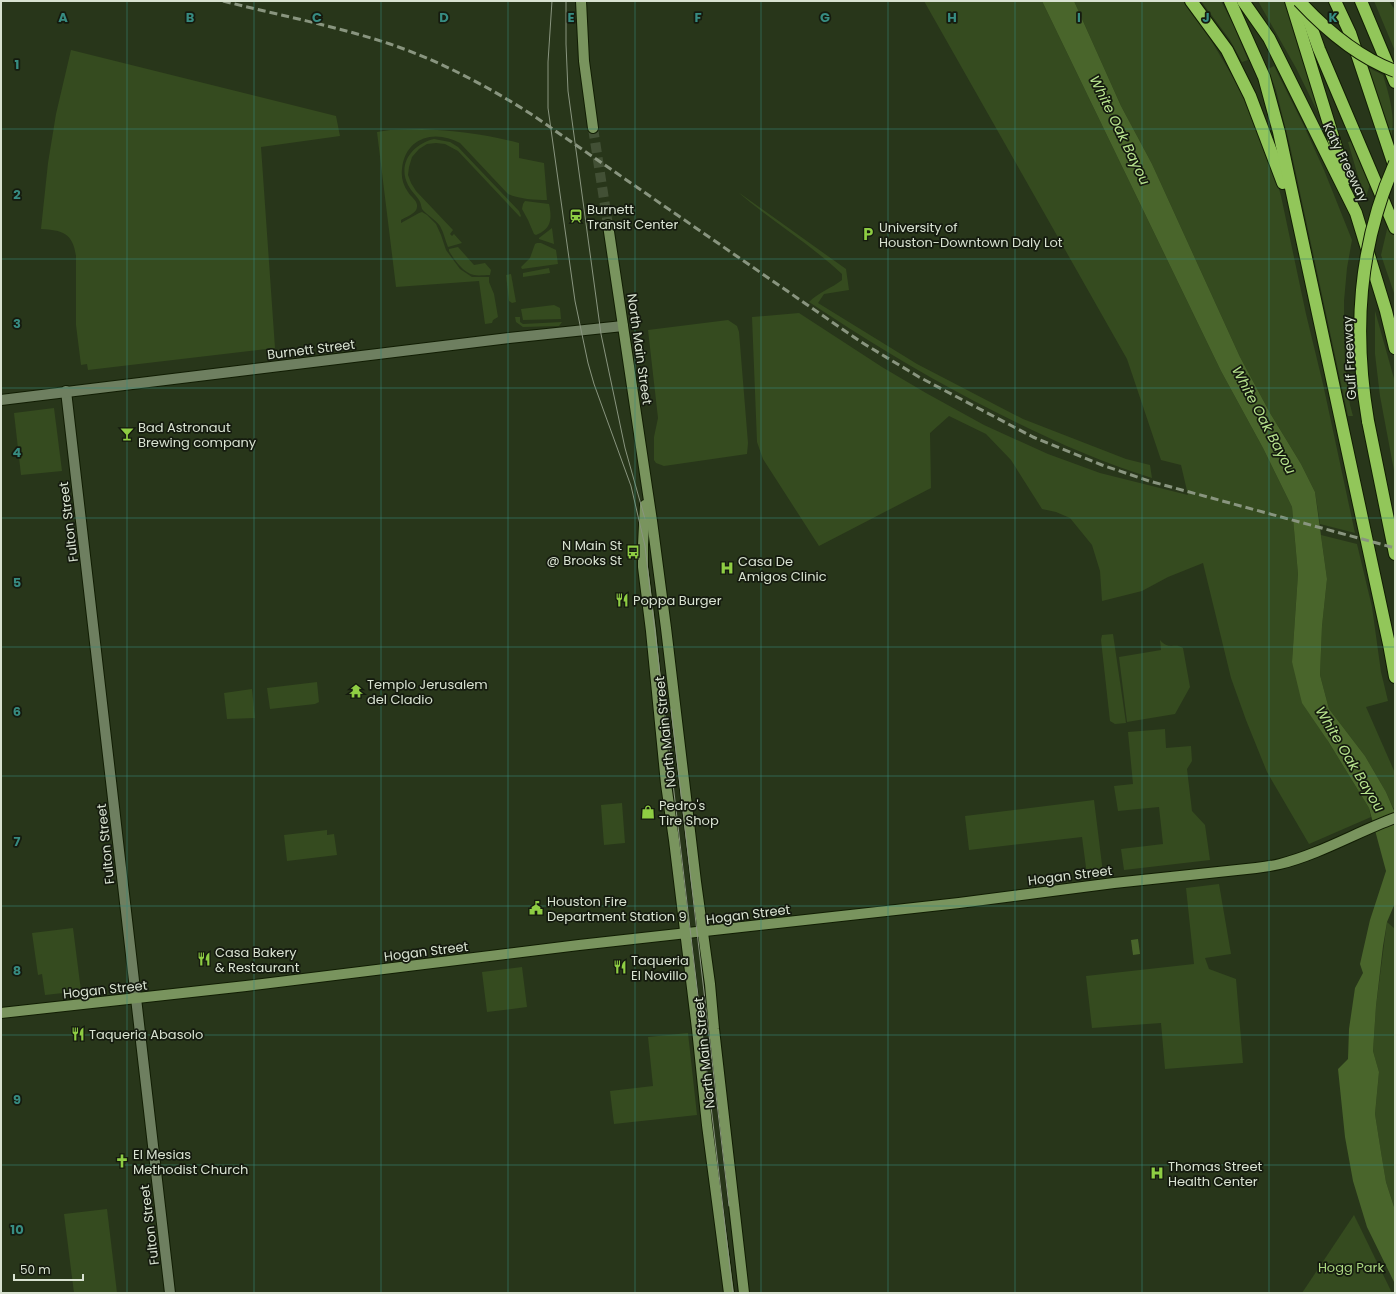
<svg xmlns="http://www.w3.org/2000/svg" width="1396" height="1294" viewBox="0 0 1396 1294" font-family="Poppins,sans-serif">
<style>
.green{fill:#354b1f}
.water{fill:#49652b}
.lines{fill:none;stroke-linecap:round;stroke-linejoin:round}
.secondary-tunnel{stroke:#425035;stroke-width:10;stroke-dasharray:10 5;stroke-linecap:butt}
.tertiary-casing{stroke:#111d03;stroke-width:12}
.secondary-casing{stroke:#111d03;stroke-width:12}
.motorway-casing{stroke:#111d03;stroke-width:14}
.tertiary{stroke:#6e7f60;stroke-width:10}
.secondary{stroke:#79945e;stroke-width:10}
.motorway{stroke:#92c65a;stroke-width:12}
.tram{stroke:#89957f;stroke-width:1}
.rail{stroke:#89957f;stroke-width:3;stroke-dasharray:8 4;stroke-linecap:butt}
.motorway-bridge-casing{stroke:#111d03;stroke-width:14;stroke-linecap:butt}
.motorway-bridge{stroke:#92c65a;stroke-width:12}
.grid{fill:none;stroke:#378c82;stroke-width:1;stroke-opacity:0.55}
.labels{text-anchor:middle;stroke-width:3.5;stroke-linejoin:round;paint-order:stroke}
.street-label{font-size:13px;fill:#d8e2d1;stroke:#151b0f}
.poi-label{font-size:13px;fill:#d8e2d1;stroke:#151b0f;text-anchor:start}
.park-label{font-size:13px;fill:#abd681;stroke:#151b0f}
.water-label{font-size:14px;font-style:italic;fill:#b9e58f;stroke:#151b0f}
.grid-label{font-size:13px;text-anchor:middle;font-weight:bold;fill:#378c82;stroke:#151b0f;stroke-width:3.5;stroke-linejoin:round;paint-order:stroke}
</style>
<rect width="100%" height="100%" fill="#28361a"/>
<g class="green">
<polygon points="924,1 1042,1 1221,371 1263,448 1292,507 1298,574 1292,662 1328,741 1369,808 1371,817 1309,844 1267,772 1246,720 1231,678 1203,563 1168,577 1142,591 1102,601 1100,571 1092,545 1070,518 1056,512 1042,509 1011,460 986,434 949,416 930,433 931,488 819,546 763,459 757,442 752,317 799,313 882,367 926,393 984,425 1048,454 1100,473 1188,495 1181,465 1161,460 1127,359"/>
<polygon points="1074,1 1183,1 1202,25 1237,84 1258,125 1273,167 1281,196 1306,314 1323,384 1355,533 1320,524 1315,492 1301,464 1270,413 1240,357 1152,164 1121,106"/>
<polygon points="1201,1 1221,1 1233,24 1248,60 1242,62 1230,40"/>
<polygon points="1258,1 1286,1 1329,135 1296,68"/>
<polygon points="1374,1 1389,1 1395,10 1395,51"/>
<path d="M71,50L336,116L340,136L261,147L275,348L88,370L87,364L81,365L76,325V256C73,233 62,230 41,229L48,163L56,114Z"/>
<polygon points="1274,66 1304,126 1324,170 1352,240 1347,268 1344,301 1344,330 1345,364 1350,405 1353,416 1348,416 1290,146 1276,90 1268,69"/>
<path d="M1367,67L1383,75C1389,94 1396,119 1391,137Z"/>
<path d="M422,129C456,131 485,134 519,143V158L544,163L547,200C535,200 519,199 508,194L460,143C435,129 405,137 402,169C401,177 403,185 408,192C411,197 418,201 417,207C417,213 406,217 401,220V223L419,213L422,212L427,215L436,224L441,235L446,250L460,269L472,277H489V282L494,294L498,317L493,320L492,323L485,324L479,281L396,287L377,132L390,130Z"/>
<path d="M434,139L450,142L458,147L519,211L521,216L520,217L458,151L445,144L436,143L427,144L419,149L412,157L409,167L408,175L411,183L416,191L453,230L450,234L452,236L454,234L462,243L448,247C445,240 444,233 440,226C435,219 427,215 422,209C421,206 421,203 419,200C416,195 411,191 408,185C397,163 413,144 434,139Z"/>
<polygon points="1352,141 1371,181 1365,200 1348,142"/>
<path d="M738,192L846,269L849,290L824,294L818,303L917,364L1023,419L1126,459L1150,465L1152,478C1090,459 1032,431 974,401C917,371 863,338 809,302C819,292 832,288 842,280V274C810,244 771,221 738,192Z"/>
<path d="M525,201L549,204C552,218 552,229 536,235L534,234L528,220L522,209L523,204Z"/>
<polygon points="1389,221 1395,236 1395,296 1381,255"/>
<polygon points="552,228 554,244 539,239 539,238"/>
<polygon points="537,243 541,243 554,249 556,250 558,264 522,269 521,267 530,258 535,244"/>
<path d="M458,247L474,265L485,263L491,270L490,275C484,275 479,276 474,275C463,273 454,259 449,251V249Z"/>
<polygon points="549,268 550,273 523,277 523,273"/>
<polygon points="511,274 516,302 512,303 509,301 506,275"/>
<polygon points="554,305 560,308 561,319 523,320 521,309"/>
<polygon points="1375,311 1395,382 1395,476 1380,396 1375,354"/>
<polygon points="515,317 520,317 520,322 523,324 562,322 559,326 523,327 516,322"/>
<polygon points="728,320 737,326 739,332 748,443 747,454 664,466 656,463 654,460 654,437 658,418 648,330"/>
<polygon points="54,408 62,471 21,475 14,413"/>
<polygon points="1321,535 1357,544 1372,607 1381,672 1388,701 1366,707 1395,773 1395,807 1393,808 1386,792 1365,756 1329,709 1320,675 1322,626 1327,579"/>
<polygon points="1113,634 1126,723 1115,724 1110,721 1101,640 1102,635"/>
<path d="M1160,640C1169,651 1175,642 1183,648L1190,687L1175,714L1127,722L1119,657L1161,650Z"/>
<polygon points="317,682 319,702 315,704 270,709 267,688"/>
<polygon points="252,689 255,718 227,719 224,693"/>
<polygon points="1165,729 1166,748 1191,746 1192,761 1187,769 1192,811 1205,825 1210,860 1124,870 1121,849 1163,844 1159,807 1118,811 1114,786 1133,784 1128,732"/>
<polygon points="1094,800 1103,873 1087,875 1082,837 969,850 965,816"/>
<polygon points="622,803 625,843 604,845 601,805"/>
<polygon points="327,830 327,835 334,834 337,855 287,861 284,835"/>
<polygon points="1219,884 1231,954 1205,958 1209,969 1236,979 1243,1063 1165,1069 1161,1023 1092,1028 1086,976 1194,964 1186,888"/>
<polygon points="1387,922 1395,929 1395,1210 1386,1182 1381,1152 1375,1114 1379,1072 1373,1051 1376,1006"/>
<polygon points="73,928 81,991 45,995 42,974 38,975 32,933"/>
<polygon points="522,967 527,1007 487,1012 482,972"/>
<polygon points="688,1033 697,1115 614,1124 610,1091 653,1086 648,1037"/>
<polygon points="107,1209 117,1293 74,1293 64,1214"/>
<polygon points="1354,1215 1392,1293 1302,1293"/>
</g>
<g class="water">
<polygon points="1042,1 1074,1 1121,106 1152,164 1240,357 1270,413 1301,464 1315,492 1327,579 1322,626 1320,675 1329,709 1365,756 1386,792 1395,813 1395,903 1387,922 1383,946 1376,1006 1373,1051 1379,1072 1375,1114 1381,1152 1386,1182 1395,1210 1395,1284 1367,1227 1353,1181 1345,1137 1338,1069 1348,1059 1349,1029 1355,988 1363,973 1360,964 1370,920 1386,871 1369,808 1328,741 1302,703 1292,662 1298,574 1292,507 1263,448 1221,371"/>
<polygon points="1138,939 1140,954 1133,955 1131,940"/>
</g>
<g class="lines">
<polyline class="secondary-tunnel" points="593,128 608,225"/>
<g class="tertiary-casing">
<g id="tertiary">
<polyline points="66,391 170,1293"/>
<polyline points="1,400 509,338 623,326"/>
</g>
</g>
<g class="secondary-casing">
<g id="secondary">
<polyline points="581,1 584,61 593,128"/>
<polyline points="608,225 652,521 666,628 696,882 710,984 714,1029 744,1293"/>
<polyline points="645,505 643,545 643,567 651,631 666,784 674,840 697,1029 707,1125 729,1293"/>
<path d="M1,1013L246,986L579,945L959,903L1114,883L1256,868C1264,867 1272,866 1280,864C1320,854 1357,832 1395,818"/>
</g>
</g>
<g class="motorway-casing">
<g id="motorway">
<polyline points="1191,1 1227,50 1250,96 1283,183"/>
<polyline points="1230,1 1264,77 1279,132 1389,644 1395,677"/>
<polyline points="1243,1 1269,38 1356,213 1386,311 1395,348"/>
<polyline points="1291,1 1346,179"/>
<polyline points="1335,1 1350,33 1395,168"/>
<polyline points="1361,1 1395,82"/>
<polyline points="1303,4 1319,49 1395,228"/>
<polyline points="1368,421 1395,554"/>
</g>
</g>
<use href="#tertiary" class="tertiary"/>
<use href="#secondary" class="secondary"/>
<use href="#motorway" class="motorway"/>
<g class="tram">
<polyline points="552,1 548,62 548,108 575,301 588,363 594,384 631,486 645,546 733,1293"/>
<polyline points="566,1 566,44 568,91 601,334 625,448 645,519"/>
<polyline points="671,709 729,1206"/>
</g>
<path class="rail" d="M223,1C278,15 336,26 390,44C440,61 487,86 531,114L861,342L919,377L1033,437L1102,465L1149,481L1395,548"/>
<g class="motorway-bridge-casing">
<g id="motorway-bridge">
<path d="M1299,1C1326,30 1357,57 1395,71"/>
<path d="M1368,421C1353,332 1358,247 1395,163"/>
</g>
</g>
<use href="#motorway-bridge" class="motorway-bridge"/>
</g>
<path class="grid" d="M127,1V1293M254,1V1293M381,1V1293M508,1V1293M635,1V1293M761,1V1293M888,1V1293M1015,1V1293M1142,1V1293M1269,1V1293M1,129H1395M1,259H1395M1,388H1395M1,518H1395M1,647H1395M1,776H1395M1,906H1395M1,1035H1395M1,1165H1395"/>
<defs>
<g id="station-bare" transform="scale(1.08)"><path d="M-3-6H3Q5-6 5-4V2Q5 4 3 4L4.5 6H3L1.5 4h-3L-3 6H-4.5L-3 4Q-5 4-5 2V-4Q-5-6-3-6ZM-3.5-4v3h7v-3ZM-3.5 1v1.5H-2V1ZM2 1v1.5H3.5V1Z" fill="#8ecd43" stroke="#151b0f" stroke-width="2.5" paint-order="stroke"/></g>
<g id="parking-bare" transform="scale(1.08)"><path d="M-3.5-5.5H1a3.5 3.5 0 0 1 0 7H-1V5.5H-3.5ZM-1-3.4V-.6H.8a1.4 1.4 0 0 0 0-2.8Z" fill="#8ecd43" stroke="#151b0f" stroke-width="2.5" paint-order="stroke"/></g>
<g id="bar-bare" transform="scale(1.08)"><path d="M-6-5H6L.8 .8V4.5H3.5V6h-7V4.5H-.8V.8Z" fill="#8ecd43" stroke="#151b0f" stroke-width="2.5" paint-order="stroke"/></g>
<g id="bus-bare" transform="scale(1.08)"><path d="M-5-6H5V4H4V6H2V4H-2V6H-4V4H-5ZM-3.5-4V0h7V-4ZM-3.5 1.2v1.5H-2V1.2ZM2 1.2v1.5H3.5V1.2Z" fill="#8ecd43" stroke="#151b0f" stroke-width="2.5" paint-order="stroke"/></g>
<g id="hospital-bare" transform="scale(1.08)"><path d="M-5-5h3v3.5h4V-5h3V5h-3V1.5h-4V5h-3Z" fill="#8ecd43" stroke="#151b0f" stroke-width="2.5" paint-order="stroke"/></g>
<g id="restaurant-bare" transform="scale(1.08)"><path d="M-5-6h1v4h1v-4h1v4h1v-4h1v5L-1.5 .5V6h-2V.5L-5-1ZM5-6V6H3V1.5H1.5Q1.5-4 5-6Z" fill="#8ecd43" stroke="#151b0f" stroke-width="2.5" paint-order="stroke"/></g>
<g id="temple-bare" transform="scale(1.08)"><path d="M0-6L5-2H3V0L6.5 2.5H4V6H1.5V3h-3V6H-4V2.5H-6.5L-3 0V-2H-5Z" fill="#8ecd43" stroke="#151b0f" stroke-width="2.5" paint-order="stroke"/></g>
<g id="shop-bare" transform="scale(1.08)"><path d="M-5-2.5h2.3a2.7 3.5 0 0 1 5.4 0H5L5.5 6h-11ZM-1.5-2.5h3a1.5 2.3 0 0 0-3 0Z" fill="#8ecd43" stroke="#151b0f" stroke-width="2.5" paint-order="stroke"/></g>
<g id="civic-bare" transform="scale(1.08)"><path d="M-.6-6.5H3V-4.5H.6V-3L4-1V1h2V6H-6V1h2V-1L-.6-3ZM-1.2 2.5V6h2.4V2.5Z" fill="#8ecd43" stroke="#151b0f" stroke-width="2.5" paint-order="stroke"/></g>
<g id="church-bare" transform="scale(1.08)"><path d="M-1.2-6h2.4v3.5h3.3v2.4h-3.3V6h-2.4V-.1h-3.3v-2.4h3.3Z" fill="#8ecd43" stroke="#151b0f" stroke-width="2.5" paint-order="stroke"/></g>
</defs>
<g fill-rule="evenodd">
<use href="#station-bare" x="576" y="216"/>
<use href="#parking-bare" x="868" y="234"/>
<use href="#bar-bare" x="127" y="434"/>
<use href="#bus-bare" x="633" y="552"/>
<use href="#hospital-bare" x="727" y="568"/>
<use href="#restaurant-bare" x="622" y="600"/>
<use href="#temple-bare" x="356" y="691"/>
<use href="#shop-bare" x="648" y="812"/>
<use href="#civic-bare" x="536" y="908"/>
<use href="#restaurant-bare" x="204" y="959"/>
<use href="#restaurant-bare" x="620" y="967"/>
<use href="#restaurant-bare" x="78" y="1034"/>
<use href="#church-bare" x="122" y="1161"/>
<use href="#hospital-bare" x="1157" y="1173"/>
</g>
<g class="labels">
<g class="street-label">
<text transform="translate(1346 162) rotate(64)" y="5">Katy Freeway</text>
<text transform="translate(311 349) rotate(-7)" y="5">Burnett Street</text>
<text transform="translate(640 349) rotate(82)" y="5">North Main Street</text>
<text transform="translate(1349 358) rotate(-93)" y="5">Gulf Freeway</text>
<text transform="translate(68 522) rotate(-97)" y="5">Fulton Street</text>
<text transform="translate(665 732) rotate(-96)" y="5">North Main Street</text>
<text transform="translate(105 844) rotate(-96)" y="5">Fulton Street</text>
<text transform="translate(1070 875) rotate(-7)" y="5">Hogan Street</text>
<text transform="translate(748 914) rotate(-7)" y="5">Hogan Street</text>
<text transform="translate(426 951) rotate(-7)" y="5">Hogan Street</text>
<text transform="translate(105 989) rotate(-6)" y="5">Hogan Street</text>
<text transform="translate(704 1053) rotate(-96)" y="5">North Main Street</text>
<text transform="translate(149 1225) rotate(-97)" y="5">Fulton Street</text>
</g>
<g class="poi-label">
<text x="587" y="214">Burnett<tspan x="587" dy="15">Transit Center</tspan></text>
<text x="879" y="232">University of<tspan x="879" dy="15">Houston-Downtown Daly Lot</tspan></text>
<text x="138" y="432">Bad Astronaut<tspan x="138" dy="15">Brewing company</tspan></text>
<text x="622" y="550" text-anchor="end">N Main St<tspan x="622" dy="15">@ Brooks St</tspan></text>
<text x="738" y="566">Casa De<tspan x="738" dy="15">Amigos Clinic</tspan></text>
<text x="633" y="605">Poppa Burger</text>
<text x="367" y="689">Templo Jerusalem<tspan x="367" dy="15">del Cladio</tspan></text>
<text x="659" y="810">Pedro's<tspan x="659" dy="15">Tire Shop</tspan></text>
<text x="547" y="906">Houston Fire<tspan x="547" dy="15">Department Station 9</tspan></text>
<text x="215" y="957">Casa Bakery<tspan x="215" dy="15">&amp; Restaurant</tspan></text>
<text x="631" y="965">Taqueria<tspan x="631" dy="15">El Novillo</tspan></text>
<text x="89" y="1039">Taqueria Abasolo</text>
<text x="133" y="1159">El Mesias<tspan x="133" dy="15">Methodist Church</tspan></text>
<text x="1168" y="1171">Thomas Street<tspan x="1168" dy="15">Health Center</tspan></text>
</g>
<g class="park-label">
<text x="1351" y="1272">Hogg Park</text>
</g>
<g class="water-label">
<text transform="translate(1120 130) rotate(64)" y="5">White Oak Bayou</text>
<text transform="translate(1264 420) rotate(62)" y="5">White Oak Bayou</text>
<text transform="translate(1350 759) rotate(59)" y="5">White Oak Bayou</text>
</g>
</g>
<g class="grid-label">
<text x="63" y="22">A</text>
<text x="190" y="22">B</text>
<text x="317" y="22">C</text>
<text x="444" y="22">D</text>
<text x="571" y="22">E</text>
<text x="698" y="22">F</text>
<text x="825" y="22">G</text>
<text x="952" y="22">H</text>
<text x="1079" y="22">I</text>
<text x="1206" y="22">J</text>
<text x="1333" y="22">K</text>
<text x="17" y="69">1</text>
<text x="17" y="199">2</text>
<text x="17" y="328">3</text>
<text x="17" y="457">4</text>
<text x="17" y="587">5</text>
<text x="17" y="716">6</text>
<text x="17" y="846">7</text>
<text x="17" y="975">8</text>
<text x="17" y="1104">9</text>
<text x="17" y="1234">10</text>
</g>
<rect width="1396" height="1294" fill="none" stroke="#d8e2d1" stroke-width="4"/>
<path d="M14 1274v6h69v-6" fill="none" stroke="#d8e2d1" stroke-width="2"/>
<text x="20" y="1274" font-size="12" fill="#d8e2d1" stroke="#151b0f" stroke-width="3" paint-order="stroke">50 m</text>
</svg>
